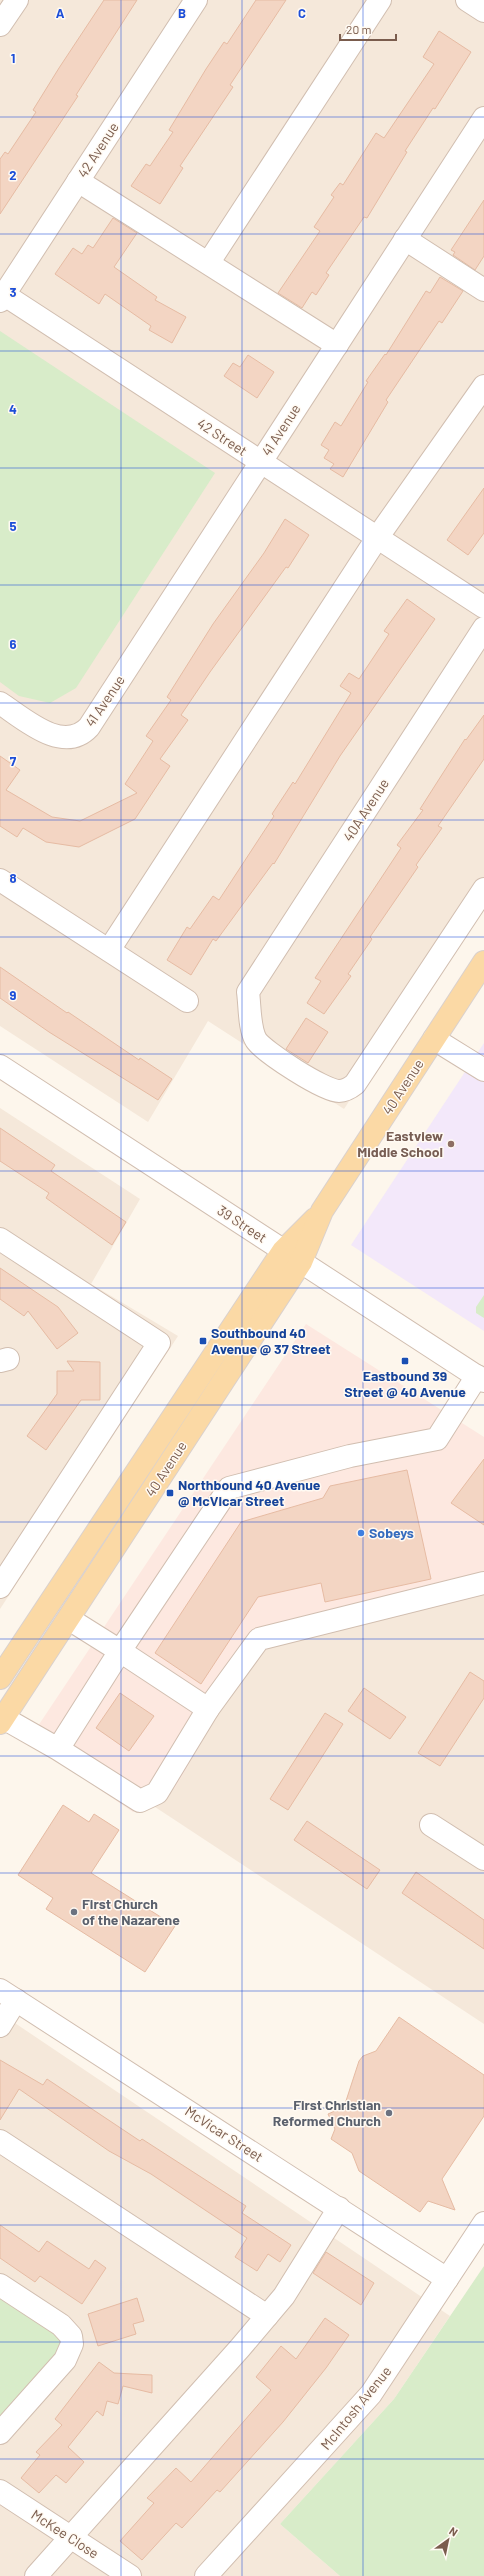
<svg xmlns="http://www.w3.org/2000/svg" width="484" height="2576" viewBox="0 0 484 2576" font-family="Barlow,sans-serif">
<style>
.residential{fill:#f5e8da}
.commercial{fill:#fde8e0}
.education{fill:#f3e8fa}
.green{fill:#d8ecc9}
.building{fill:#f3d5c3;stroke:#e6bba3}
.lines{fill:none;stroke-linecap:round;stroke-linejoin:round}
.minor-casing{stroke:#d1beb0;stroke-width:24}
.major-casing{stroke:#dad1cd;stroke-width:24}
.minor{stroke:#fff;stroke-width:22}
.major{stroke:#fbd9a5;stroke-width:22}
.grid{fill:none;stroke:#1d4ed8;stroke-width:1;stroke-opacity:0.55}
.education-dot{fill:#8d6e63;stroke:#fffaf3;stroke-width:1.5}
.transit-dot{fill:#1a4fb4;stroke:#fffaf3;stroke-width:1.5}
.shop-dot{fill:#3f7fe0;stroke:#fffaf3;stroke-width:1.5}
.worship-dot{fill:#6b7280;stroke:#fffaf3;stroke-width:1.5}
.labels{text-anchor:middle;stroke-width:3;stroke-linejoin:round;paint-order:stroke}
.street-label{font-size:14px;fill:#7a5c4d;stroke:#fffaf3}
.education-label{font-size:14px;font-weight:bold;fill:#785e54;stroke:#fffaf3;text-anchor:end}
.transit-label{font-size:14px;font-weight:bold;fill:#164399;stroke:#fffaf3;text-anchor:start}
.shop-label{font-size:14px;font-weight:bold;fill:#366cbe;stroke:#fffaf3;text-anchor:start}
.worship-label{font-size:14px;font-weight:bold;fill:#5b616d;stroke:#fffaf3;text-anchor:start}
.grid-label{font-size:13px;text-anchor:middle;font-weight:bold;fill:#1d4ed8;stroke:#fffaf3;stroke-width:3;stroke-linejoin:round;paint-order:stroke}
</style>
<rect width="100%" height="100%" fill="#fdf6ec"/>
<g class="residential">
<polygon points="0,0 484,0 484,896 344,1109 208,1021 148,1122 0,1026"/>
<polygon points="0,1108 140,1199 91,1284 178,1336 0,1609"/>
<polygon points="484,1593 484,2024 149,1803 264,1635"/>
<polygon points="0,2013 450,2316 394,2399 280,2524 340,2576 0,2576"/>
</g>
<polygon class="commercial" points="306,1324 484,1437 484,1593 264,1635 175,1788 133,1812 28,1741"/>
<polygon class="education" points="484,1043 484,1331 351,1245"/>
<g class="green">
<polygon points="0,331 215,473 76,688 50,703 19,696 0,682"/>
<polygon points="484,1295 484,1318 476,1313 476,1307"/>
<polygon points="484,2266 484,2576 340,2576 280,2524 394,2399"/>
<polygon points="0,2285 71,2336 0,2433"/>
</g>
<g class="building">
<polygon points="104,0 137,0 76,95 78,96 0,214 0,159 5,152 8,154 36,112 33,110 59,68"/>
<polygon points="256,0 286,0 230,85 233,87 180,166 183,168 160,204 131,186 146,164 150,166 173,132 169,130 206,69 224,42 227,44"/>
<polygon points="439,31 471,52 435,109 433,108 405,151 407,152 367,218 364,217 326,273 329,275 316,295 312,292 302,308 278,293 320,231 314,227 334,197 331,195 340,183 343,185 376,133 384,138 434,64 423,57"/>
<polygon points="484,200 484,256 475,270 453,255 455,252 451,250"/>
<polygon points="113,218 137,233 114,267 157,297 155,300 186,317 172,343 149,330 151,326 105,294 99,304 55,274 73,248 82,254 88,245 93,248"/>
<polygon points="440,277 463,291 442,323 439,321 386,400 388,402 343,477 330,469 334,464 324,458 329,450 321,445 335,422 341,426 368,382 366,381 385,354 386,355 426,291 430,293"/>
<polygon points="248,355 274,372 257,398 224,376 233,363 240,367"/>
<polygon points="484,488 484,533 468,555 447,540"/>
<polygon points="285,519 309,535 288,568 286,567 210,672 181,715 188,720 160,759 170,766 135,819 79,847 46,842 23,828 17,837 0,826 0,756 20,770 6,790 52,817 80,821 137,793 125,784 153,741 146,736 171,700 167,697 213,624 264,553"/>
<polygon points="407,599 435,619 340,756 274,864 273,863 216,941 213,939 191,975 167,960 187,927 190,929 213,896 219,900 274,816 272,814 293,782 295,784 351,693 340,686 349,673 359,679 389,634 384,631"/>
<polygon points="484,715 484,759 438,826 442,828 416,865 418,867 370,937 372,939 348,974 351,976 324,1014 307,1003 321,981 315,978 401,848 397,845 423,810 420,809 443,773 465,739 466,740"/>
<polygon points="0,967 67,1013 68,1012 139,1060 140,1058 172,1079 158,1100 49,1032 0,998"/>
<polygon points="306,1018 328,1032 308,1063 286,1049"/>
<polygon points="0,1128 55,1165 51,1171 126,1222 112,1245 46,1198 49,1193 0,1161"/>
<polygon points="0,1268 58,1307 78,1333 57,1349 28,1311 24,1316 0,1299"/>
<polygon points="67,1361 100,1362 100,1400 81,1400 46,1450 27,1436 57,1394 57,1371 74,1371"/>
<polygon points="484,1459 484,1525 451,1503"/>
<polygon points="407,1470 431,1579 325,1602 321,1583 258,1597 201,1684 155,1653 241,1522 323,1498 330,1486"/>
<polygon points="470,1672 484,1681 484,1698 440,1766 418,1753"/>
<polygon points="364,1688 406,1717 390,1739 348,1711"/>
<polygon points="120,1693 154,1716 129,1751 96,1728"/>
<polygon points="325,1713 343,1724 288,1810 270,1799"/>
<polygon points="63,1805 89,1822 94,1814 119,1830 91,1873 175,1926 145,1972 46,1909 53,1898 18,1875"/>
<polygon points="307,1821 380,1870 367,1889 294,1840"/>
<polygon points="416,1872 484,1920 484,1949 402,1893"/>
<polygon points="399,2017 484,2075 484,2116 442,2179 455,2210 428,2201 420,2212 359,2171 352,2153 331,2139 335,2129 328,2114 344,2107 359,2061 363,2056 376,2051"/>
<polygon points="0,2060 43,2085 47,2079 140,2141 142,2139 246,2206 242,2213 291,2245 280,2262 268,2254 257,2271 235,2257 247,2238 151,2174 109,2151 19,2089 0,2120"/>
<polygon points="0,2225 39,2252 47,2241 89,2269 95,2260 106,2268 82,2304 40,2276 35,2282 0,2258"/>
<polygon points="326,2252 374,2283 361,2305 313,2273"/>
<polygon points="137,2298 144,2321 133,2324 136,2334 98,2346 88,2314"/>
<polygon points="325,2318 349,2335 326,2368 283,2422 220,2492 217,2490 182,2528 176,2523 142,2560 120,2541 154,2503 147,2498 176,2468 191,2482 271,2390 256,2377 281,2346 296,2359"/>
<polygon points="99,2362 114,2373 152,2375 152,2393 123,2386 118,2404 107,2401 103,2416 97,2411 68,2447 84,2462 66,2483 56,2475 39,2493 21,2478 40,2455 36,2452 62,2425 55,2419"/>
</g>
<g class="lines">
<g class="minor-casing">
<g id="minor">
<polyline points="467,0 484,11"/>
<polyline points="0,25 17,0"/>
<polyline points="78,181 337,345"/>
<polyline points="405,239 484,290"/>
<polyline points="209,262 380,0"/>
<polyline points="0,292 484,607"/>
<polyline points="0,301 196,0"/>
<path d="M484,628L248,992C250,1006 249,1028 256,1040C264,1052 324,1091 339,1091C345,1091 350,1088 355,1084L484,889"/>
<path d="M0,703C23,718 63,755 89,727L484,118"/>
<polyline points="0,880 187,1001"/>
<polyline points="109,950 377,538 484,386"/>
<polyline points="434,1039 484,1070"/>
<polyline points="0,1066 484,1381"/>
<polyline points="0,1239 159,1343 0,1587"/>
<polyline points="0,1361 8,1359"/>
<polyline points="69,1619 120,1651 229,1488 350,1456 437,1439 477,1376"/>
<polyline points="208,1709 259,1639 484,1583"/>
<polyline points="0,1716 58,1749 120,1651 208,1709 157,1793 140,1801 58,1749"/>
<polyline points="431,1825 484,1859"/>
<polyline points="0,1990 447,2279"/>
<polyline points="0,2026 16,2000"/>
<polyline points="0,2141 267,2316"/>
<polyline points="0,2285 61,2325 71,2336 72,2344 65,2360 0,2433"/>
<polyline points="0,2491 130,2576"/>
<polyline points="36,2576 240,2348 284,2296 339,2208"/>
<polyline points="206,2576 371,2394 484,2223"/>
</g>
</g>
<g class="major-casing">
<g id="major">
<polyline points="0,1678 283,1251 315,1219"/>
<polyline points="0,1723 301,1262 322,1211 484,962"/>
</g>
</g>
<use href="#minor" class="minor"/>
<use href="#major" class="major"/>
</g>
<path class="grid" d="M121,0V2576M242,0V2576M363,0V2576M0,117H484M0,234H484M0,351H484M0,468H484M0,585H484M0,703H484M0,820H484M0,937H484M0,1054H484M0,1171H484M0,1288H484M0,1405H484M0,1522H484M0,1639H484M0,1756H484M0,1873H484M0,1991H484M0,2108H484M0,2225H484M0,2342H484M0,2459H484"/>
<circle class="education-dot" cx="451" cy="1144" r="4"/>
<g class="transit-dot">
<rect x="199" y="1337" width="8" height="8" rx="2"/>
<rect x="401" y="1357" width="8" height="8" rx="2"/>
<rect x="166" y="1489" width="8" height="8" rx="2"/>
</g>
<circle class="shop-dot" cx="361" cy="1533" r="4"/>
<g class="worship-dot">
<circle cx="74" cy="1912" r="4"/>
<circle cx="389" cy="2113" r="4"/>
</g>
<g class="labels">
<g class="street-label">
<text transform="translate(98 150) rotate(-57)" y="5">42 Avenue</text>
<text transform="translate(281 430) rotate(-57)" y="5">41 Avenue</text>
<text transform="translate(222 437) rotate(33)" y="5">42 Street</text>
<text transform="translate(105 701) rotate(-56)" y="5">41 Avenue</text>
<text transform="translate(366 810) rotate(-57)" y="5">40A Avenue</text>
<text transform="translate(403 1087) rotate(-57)" y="5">40 Avenue</text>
<text transform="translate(242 1224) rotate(33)" y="5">39 Street</text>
<text transform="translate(166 1469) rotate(-57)" y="5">40 Avenue</text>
<text transform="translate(224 2134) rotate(33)" y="5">McVicar Street</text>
<text transform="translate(356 2408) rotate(-51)" y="5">McIntosh Avenue</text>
<text transform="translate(65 2534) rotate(33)" y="5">McKee Close</text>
</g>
<g class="education-label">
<text x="443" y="1141">Eastview<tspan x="443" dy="16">Middle School</tspan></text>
</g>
<g class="transit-label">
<text x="211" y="1338">Southbound 40<tspan x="211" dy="16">Avenue @ 37 Street</tspan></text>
<text x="405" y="1381" text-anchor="middle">Eastbound 39<tspan x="405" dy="16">Street @ 40 Avenue</tspan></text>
<text x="178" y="1490">Northbound 40 Avenue<tspan x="178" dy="16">@ McVicar Street</tspan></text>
</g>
<g class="shop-label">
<text x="369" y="1538">Sobeys</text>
</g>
<g class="worship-label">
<text x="82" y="1909">First Church<tspan x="82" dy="16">of the Nazarene</tspan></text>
<text x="381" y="2110" text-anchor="end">First Christian<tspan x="381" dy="16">Reformed Church</tspan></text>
</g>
</g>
<g class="grid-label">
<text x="60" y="18">A</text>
<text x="182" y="18">B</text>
<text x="302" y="18">C</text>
<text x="13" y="63">1</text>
<text x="13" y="180">2</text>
<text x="13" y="297">3</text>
<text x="13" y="414">4</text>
<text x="13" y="531">5</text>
<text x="13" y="649">6</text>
<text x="13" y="766">7</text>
<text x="13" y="883">8</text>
<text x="13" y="1000">9</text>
</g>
<g transform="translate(448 2540) rotate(33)" stroke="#fffaf3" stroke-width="3" paint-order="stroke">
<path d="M0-3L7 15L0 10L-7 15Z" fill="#7a5c4d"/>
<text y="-6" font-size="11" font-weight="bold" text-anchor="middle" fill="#7a5c4d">N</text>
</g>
<path d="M340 34v6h56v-6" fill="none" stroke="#7a5c4d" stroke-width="2"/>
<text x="346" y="34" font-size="12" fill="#7a5c4d" stroke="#fffaf3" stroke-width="3" paint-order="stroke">20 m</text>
</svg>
